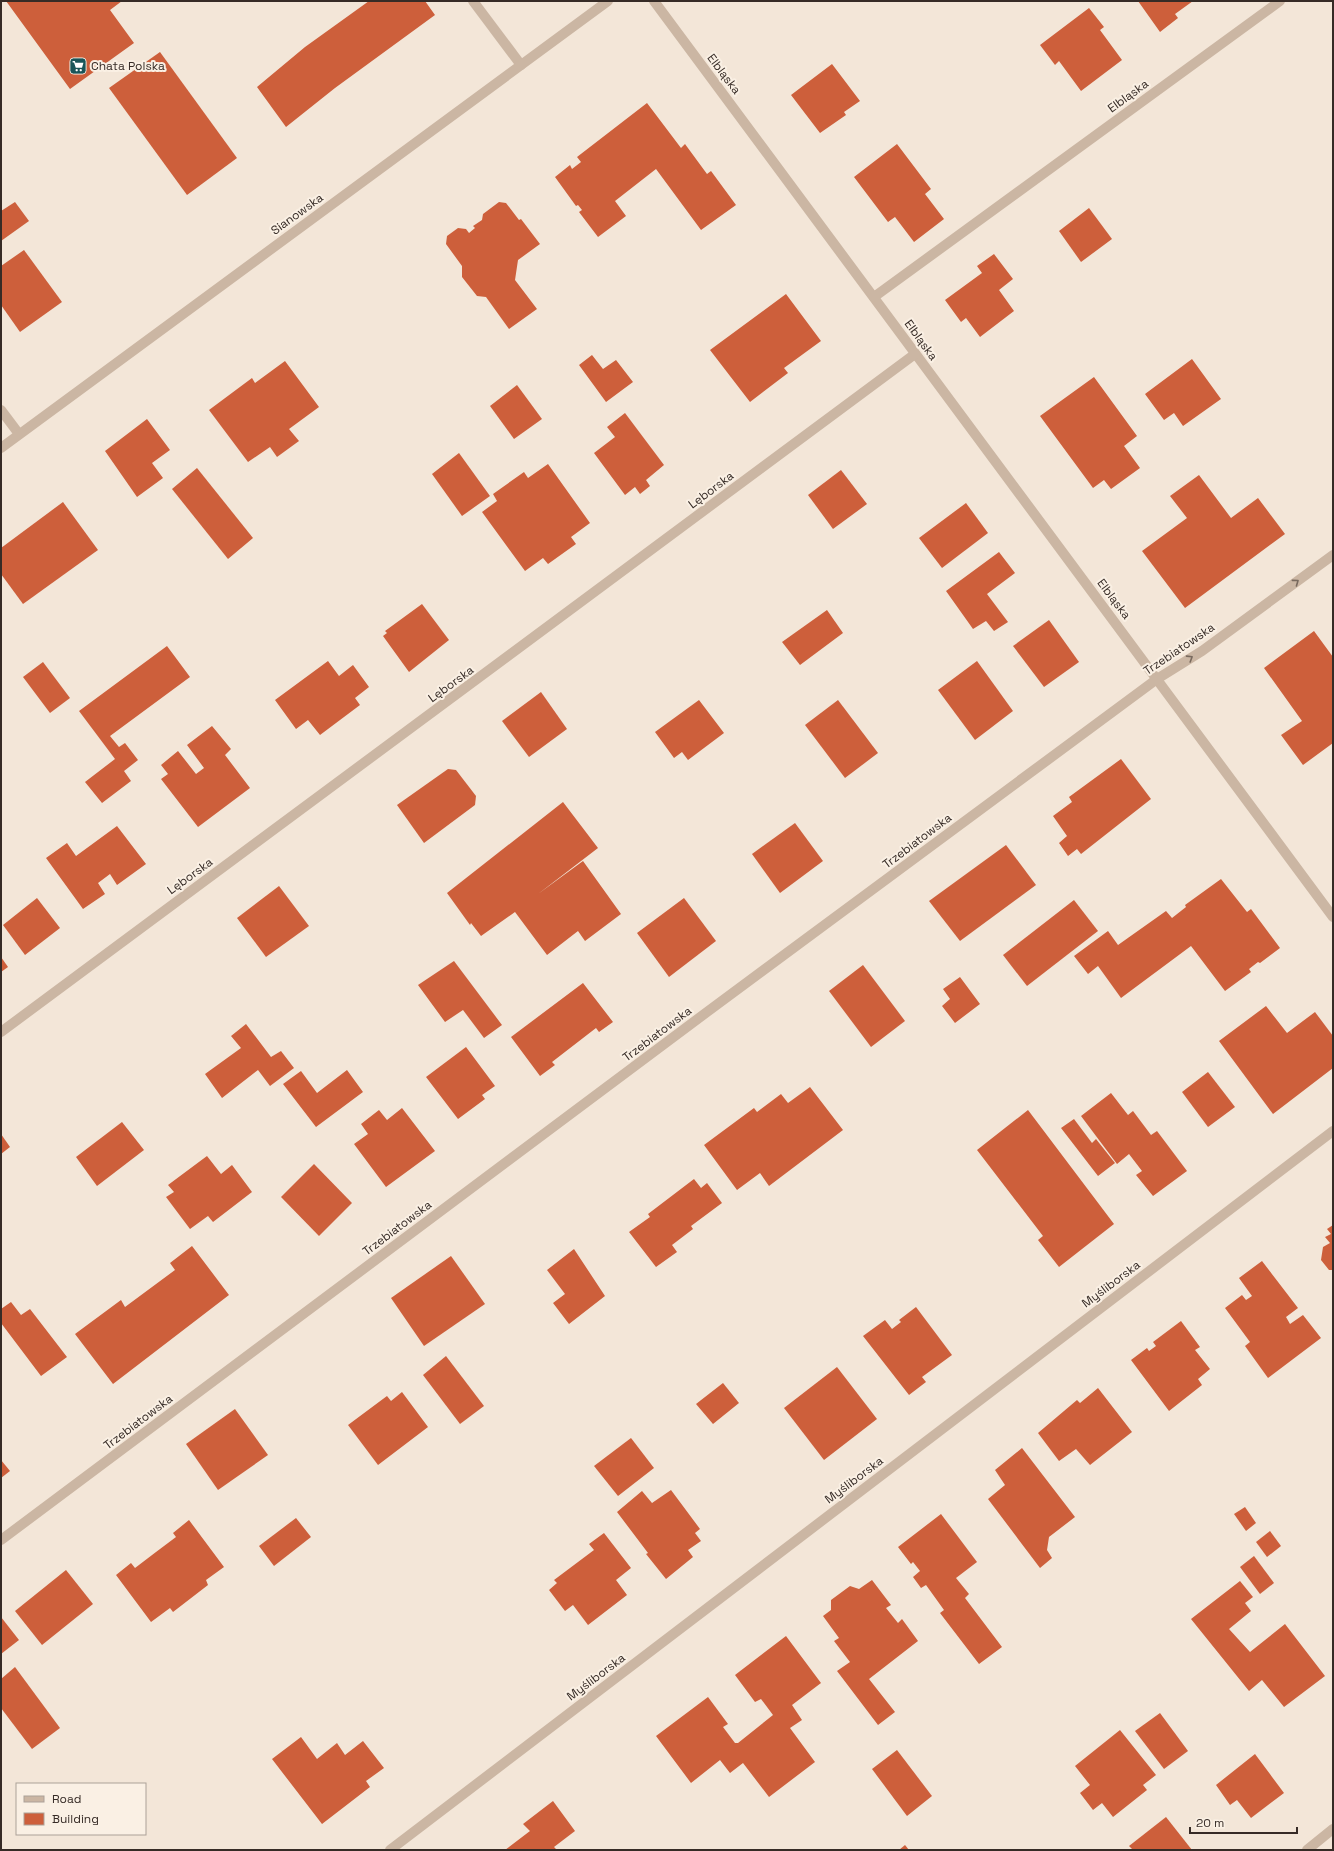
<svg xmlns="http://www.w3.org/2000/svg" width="1334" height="1851" viewBox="0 0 1334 1851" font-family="'Space Grotesk',sans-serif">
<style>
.building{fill:#cd5f3b}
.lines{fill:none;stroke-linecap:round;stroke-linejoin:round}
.minor{stroke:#cbb6a3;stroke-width:10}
.oneway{stroke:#796a5e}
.labels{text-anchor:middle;stroke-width:4;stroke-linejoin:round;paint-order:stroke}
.poi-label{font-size:12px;fill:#362b26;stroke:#faf0e4;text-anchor:start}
.street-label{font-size:12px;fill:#362b26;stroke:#faf0e4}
</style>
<rect width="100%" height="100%" fill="#f3e6d8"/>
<g class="building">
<polygon points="6,1 122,1 110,10 134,43 70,89"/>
<polygon points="369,1 425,1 435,15 335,88 286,127 257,87 305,47"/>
<polygon points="1138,1 1193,1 1175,14 1178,18 1160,32"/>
<polygon points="1089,8 1104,27 1100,30 1122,60 1081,91 1059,61 1055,65 1040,45"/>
<polygon points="160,52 237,158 187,195 109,88"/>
<polygon points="832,64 860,101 844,112 846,115 820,133 791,95"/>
<polygon points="647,103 681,148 685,144 707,174 711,171 736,205 701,230 656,169 615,201 626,216 598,237 579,212 582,210 578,205 576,206 555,177 570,165 572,169 581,162 577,157"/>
<polygon points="897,144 931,189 925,194 944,219 914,242 895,217 888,222 854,177"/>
<polygon points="15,202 29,221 1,241 1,211"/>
<polygon points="499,202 506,203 519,220 521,219 540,244 518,260 515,280 537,309 509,329 486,297 477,296 462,277 462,266 446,244 447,236 458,228 466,229 469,233 475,228 473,226 482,220 483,214"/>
<polygon points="1089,208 1112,239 1081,262 1059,231"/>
<polygon points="24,250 62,302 20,332 1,305 1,266"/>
<polygon points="994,254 1013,279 999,290 1014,311 980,337 966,318 961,322 945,300 982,273 977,266"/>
<polygon points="786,294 821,341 784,368 788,373 750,402 710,350"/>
<polygon points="592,355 603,369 616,360 633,382 606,402 579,365"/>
<polygon points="1192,359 1221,399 1183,426 1174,413 1164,420 1145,394"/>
<polygon points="285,361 319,407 289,429 299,441 277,457 270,447 248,462 209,410 252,378 255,383"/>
<polygon points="1094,377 1137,436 1124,446 1140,468 1111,489 1104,480 1093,488 1040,416"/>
<polygon points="517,385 542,419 514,439 490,406"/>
<polygon points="625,413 664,465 646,480 650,486 640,494 635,487 625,495 594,453 615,437 607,427"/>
<polygon points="147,419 170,450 152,463 163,478 137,497 105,451"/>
<polygon points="459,453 490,496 462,516 432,474"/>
<polygon points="548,464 590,523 571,537 576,544 548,564 543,558 525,571 482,512 497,501 493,494 524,472 528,478"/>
<polygon points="197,468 253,538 228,559 172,489"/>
<polygon points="841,470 867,504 833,529 808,495"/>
<polygon points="1199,475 1231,518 1258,498 1285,534 1185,608 1142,551 1187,518 1170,496"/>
<polygon points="63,502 98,550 23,604 1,574 1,548"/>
<polygon points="966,503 988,533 942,568 919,538"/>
<polygon points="999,552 1015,573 987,594 1008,622 994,631 986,621 973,629 946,591"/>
<polygon points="422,604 449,640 409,672 383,636 387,633 385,631"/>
<polygon points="827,610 843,633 800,665 782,642"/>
<polygon points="1049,620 1079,662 1044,687 1013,646"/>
<polygon points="1314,631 1333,657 1333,743 1303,765 1281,735 1302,721 1264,668"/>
<polygon points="167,646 190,677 110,736 119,747 125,743 138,760 124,771 131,781 102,803 85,782 115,759 79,711"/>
<polygon points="328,661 339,676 353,665 369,687 355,698 360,705 320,735 308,720 296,729 275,700"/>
<polygon points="977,661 1013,711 975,740 938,690"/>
<polygon points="43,662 70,698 50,713 23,677"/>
<polygon points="541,692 567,729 529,757 502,721"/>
<polygon points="699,700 724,733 688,760 682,752 674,758 655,732"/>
<polygon points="838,700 878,753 845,778 805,725"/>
<polygon points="212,726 231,749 225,755 250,788 198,827 161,779 168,774 161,765 178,751 196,774 204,768 187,745"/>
<polygon points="1121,759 1151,799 1081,854 1077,849 1068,856 1059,843 1067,836 1053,816 1072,802 1069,797"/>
<polygon points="448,769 456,770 476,796 475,805 424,843 397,805"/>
<polygon points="563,802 598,848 538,894 583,861 621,914 585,941 578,931 547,955 515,912 481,936 471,923 470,925 447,893"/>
<polygon points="795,823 823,861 780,893 752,854"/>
<polygon points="117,826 146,864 117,885 110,874 98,883 105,894 83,909 46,858 67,843 76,856"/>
<polygon points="1006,845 1036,885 960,941 929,901"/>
<polygon points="1221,879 1247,912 1251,909 1280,948 1260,963 1258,962 1249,969 1251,972 1225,991 1191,946 1121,998 1098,966 1088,974 1074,956 1108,931 1118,945 1166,911 1172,918 1186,907 1185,905"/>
<polygon points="279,886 309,926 266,957 237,918"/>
<polygon points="37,898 60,928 25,955 3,925"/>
<polygon points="684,898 716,941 669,977 637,933"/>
<polygon points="1074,900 1098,931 1027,986 1003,955"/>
<polygon points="1,957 8,967 1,972"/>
<polygon points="454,961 502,1025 484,1038 463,1010 445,1022 418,985"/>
<polygon points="863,965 905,1021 871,1047 829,991"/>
<polygon points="960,977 980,1004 955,1023 942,1006 950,999 943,989"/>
<polygon points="583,983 613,1022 599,1032 596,1028 552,1062 555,1065 540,1076 511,1037"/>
<polygon points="1266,1006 1287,1033 1315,1012 1333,1036 1333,1068 1273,1114 1219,1041"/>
<polygon points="246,1024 271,1057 281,1051 294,1068 270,1086 258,1070 222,1098 205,1074 241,1048 231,1036"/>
<polygon points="466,1047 495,1086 482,1095 485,1099 458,1119 426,1077"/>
<polygon points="347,1070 363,1092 316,1127 283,1084 301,1071 317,1093"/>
<polygon points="1208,1072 1235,1107 1208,1127 1182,1092"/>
<polygon points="810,1087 843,1130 769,1186 760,1173 737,1190 704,1145 754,1108 757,1112 781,1094 788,1103"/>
<polygon points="1111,1093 1128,1115 1133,1111 1151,1135 1157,1131 1187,1171 1153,1196 1136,1175 1142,1171 1129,1154 1117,1164 1081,1116"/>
<polygon points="402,1108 435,1151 386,1187 354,1144 368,1134 361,1124 379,1110 387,1120"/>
<polygon points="1028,1110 1114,1224 1059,1267 1038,1240 1043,1236 977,1150"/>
<polygon points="1074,1119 1092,1143 1096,1139 1115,1163 1098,1176 1061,1128"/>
<polygon points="122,1122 144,1150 97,1186 76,1157"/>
<polygon points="1,1134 10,1147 1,1154"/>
<polygon points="207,1156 221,1174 232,1165 252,1192 213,1222 208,1216 190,1229 166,1197 174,1192 168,1185"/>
<polygon points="314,1164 352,1203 319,1236 281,1197"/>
<polygon points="694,1179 701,1188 707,1183 722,1203 691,1226 693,1229 672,1245 677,1252 656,1267 629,1232 650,1217 648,1214"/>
<polygon points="1333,1225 1333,1270 1329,1270 1321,1260 1323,1247 1330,1243 1325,1237 1331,1234 1327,1229"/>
<polygon points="192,1246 229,1295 113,1384 75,1334 121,1300 125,1307 175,1270 170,1263"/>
<polygon points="574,1249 605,1296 569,1324 553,1303 565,1294 547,1270"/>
<polygon points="451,1256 485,1304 424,1346 391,1298"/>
<polygon points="1262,1261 1298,1308 1286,1317 1290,1324 1303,1315 1321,1338 1268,1378 1245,1346 1250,1342 1225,1308 1242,1295 1246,1300 1252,1296 1239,1278"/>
<polygon points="11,1302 21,1315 30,1309 67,1357 41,1376 1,1323 1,1309"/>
<polygon points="916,1307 952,1355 922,1377 926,1382 909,1395 863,1336 885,1320 892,1329 901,1322 899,1320"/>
<polygon points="1181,1321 1200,1347 1195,1350 1210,1369 1198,1379 1202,1385 1169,1411 1131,1360 1147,1348 1149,1351 1156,1346 1153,1342"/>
<polygon points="446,1356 484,1406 460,1424 423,1375"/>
<polygon points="837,1367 877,1419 824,1460 784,1408"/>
<polygon points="723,1383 739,1403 713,1424 696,1404"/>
<polygon points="1098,1388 1132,1432 1090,1465 1076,1449 1059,1461 1038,1433 1077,1400 1080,1403"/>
<polygon points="402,1392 428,1427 378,1465 348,1425 387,1396 391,1401"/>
<polygon points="235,1409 268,1455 218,1490 186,1444"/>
<polygon points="631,1438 654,1468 618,1496 594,1466"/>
<polygon points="1022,1448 1075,1517 1049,1537 1047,1550 1052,1558 1040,1568 988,1499 1005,1485 995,1470"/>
<polygon points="1,1460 10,1471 1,1478"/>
<polygon points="671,1490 700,1529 695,1533 701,1541 688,1550 693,1557 666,1579 646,1554 648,1553 617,1512 642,1491 652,1503"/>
<polygon points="1245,1507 1256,1523 1246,1531 1234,1514"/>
<polygon points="941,1514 977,1562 956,1578 969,1594 965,1598 1002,1647 979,1664 940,1613 944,1610 926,1585 921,1588 913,1577 920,1571 913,1562 911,1564 898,1547"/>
<polygon points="296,1518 311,1537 274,1566 259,1546"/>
<polygon points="189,1520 224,1567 206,1580 208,1585 173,1612 170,1608 151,1622 116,1575 131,1563 135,1568 156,1552 176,1537 173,1533"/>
<polygon points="1270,1531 1281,1546 1267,1557 1256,1542"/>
<polygon points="604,1533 631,1568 616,1580 627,1595 588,1625 573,1605 565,1611 549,1590 557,1583 554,1580 594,1550 589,1544"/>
<polygon points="1254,1556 1274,1583 1260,1594 1240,1567"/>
<polygon points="66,1570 93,1604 42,1645 15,1611"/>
<polygon points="872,1580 891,1605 886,1608 898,1623 902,1619 918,1641 869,1679 895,1712 878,1725 837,1671 850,1662 834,1641 839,1638 823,1616 831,1610 831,1600 850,1586 859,1589"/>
<polygon points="1240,1581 1253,1597 1245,1603 1251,1611 1229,1629 1250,1652 1285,1624 1325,1676 1284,1707 1262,1680 1249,1691 1191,1619"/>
<polygon points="1,1617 19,1640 1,1654"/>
<polygon points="786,1636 821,1683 792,1705 802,1720 790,1728 815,1762 769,1797 743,1763 730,1773 720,1760 691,1783 656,1736 708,1697 728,1724 723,1727 735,1743 738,1743 773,1715 761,1699 755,1702 735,1675"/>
<polygon points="15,1667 60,1728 32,1749 1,1708 1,1679"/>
<polygon points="1160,1713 1188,1751 1164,1769 1135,1731"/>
<polygon points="1120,1730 1156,1775 1143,1785 1147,1790 1113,1817 1102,1803 1093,1810 1080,1793 1090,1785 1075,1766"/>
<polygon points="301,1737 317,1759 337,1743 345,1755 363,1741 384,1768 366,1781 370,1787 322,1824 272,1759"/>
<polygon points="897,1750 932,1796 907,1816 872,1769"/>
<polygon points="1255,1754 1284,1793 1251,1818 1237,1800 1230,1805 1216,1785"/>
<polygon points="553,1801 575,1831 554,1847 557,1850 505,1850 530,1831 523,1824"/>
<polygon points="1166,1817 1192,1850 1133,1850 1129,1846"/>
<polygon points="905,1845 909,1850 899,1850"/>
</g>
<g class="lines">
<g class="minor">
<polyline points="473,1 521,65"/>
<polyline points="654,1 1333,917"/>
<polyline points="874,297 1280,1"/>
<polyline points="1,410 19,434"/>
<polyline points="1,448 608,1"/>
<polyline points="1,1032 915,354"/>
<polyline points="1,1540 707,1012 1157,679 1202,651 1333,555"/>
<polyline points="390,1850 1333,1131"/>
<polyline points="1307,1850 1333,1829"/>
</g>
</g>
<defs><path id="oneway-chevron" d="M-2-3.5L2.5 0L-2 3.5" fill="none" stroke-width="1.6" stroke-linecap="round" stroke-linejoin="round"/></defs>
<g class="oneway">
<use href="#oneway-chevron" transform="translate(1296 582) rotate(-36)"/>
<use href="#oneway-chevron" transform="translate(1190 658) rotate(-32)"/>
</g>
<defs>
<g id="supermarket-square" transform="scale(0.9)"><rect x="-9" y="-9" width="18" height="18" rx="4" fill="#195559" stroke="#faf0e4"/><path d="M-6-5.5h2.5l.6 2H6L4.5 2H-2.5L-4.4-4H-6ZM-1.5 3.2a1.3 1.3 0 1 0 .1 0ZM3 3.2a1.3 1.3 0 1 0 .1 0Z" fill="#fff"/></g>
</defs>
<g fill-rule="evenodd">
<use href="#supermarket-square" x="78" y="66"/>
</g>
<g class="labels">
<g class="poi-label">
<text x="91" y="70">Chata Polska</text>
</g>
<g class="street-label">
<text transform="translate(724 74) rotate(53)" y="4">Elbląska</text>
<text transform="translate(1128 96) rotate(-36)" y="4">Elbląska</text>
<text transform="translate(297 214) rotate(-36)" y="4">Sianowska</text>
<text transform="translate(921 340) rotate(54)" y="4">Elbląska</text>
<text transform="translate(711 490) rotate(-37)" y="4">Lęborska</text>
<text transform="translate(1114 599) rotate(53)" y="4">Elbląska</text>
<text transform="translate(1179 649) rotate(-34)" y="4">Trzebiatowska</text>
<text transform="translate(451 684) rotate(-36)" y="4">Lęborska</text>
<text transform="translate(917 841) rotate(-37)" y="4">Trzebiatowska</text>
<text transform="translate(190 876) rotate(-36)" y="4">Lęborska</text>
<text transform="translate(657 1034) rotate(-37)" y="4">Trzebiatowska</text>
<text transform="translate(397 1228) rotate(-37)" y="4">Trzebiatowska</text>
<text transform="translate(1111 1284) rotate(-37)" y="4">Myśliborska</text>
<text transform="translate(138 1422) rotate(-37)" y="4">Trzebiatowska</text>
<text transform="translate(854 1480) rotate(-37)" y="4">Myśliborska</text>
<text transform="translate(596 1677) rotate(-37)" y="4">Myśliborska</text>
</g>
</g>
<rect width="1334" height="1851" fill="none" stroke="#362b26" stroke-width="4"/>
<rect x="16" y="1783" width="130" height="52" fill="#faf0e4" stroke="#aca198"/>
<rect x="24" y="1796" width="20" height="6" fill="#cbb6a3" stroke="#aca198"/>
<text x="52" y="1803" font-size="12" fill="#362b26">Road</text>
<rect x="24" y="1813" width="20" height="12" fill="#cd5f3b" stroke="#aca198"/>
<text x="52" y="1823" font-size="12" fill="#362b26">Building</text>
<path d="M1190 1827v6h107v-6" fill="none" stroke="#362b26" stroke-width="2"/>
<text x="1196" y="1827" font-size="12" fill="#362b26" stroke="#faf0e4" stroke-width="3" paint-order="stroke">20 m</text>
</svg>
